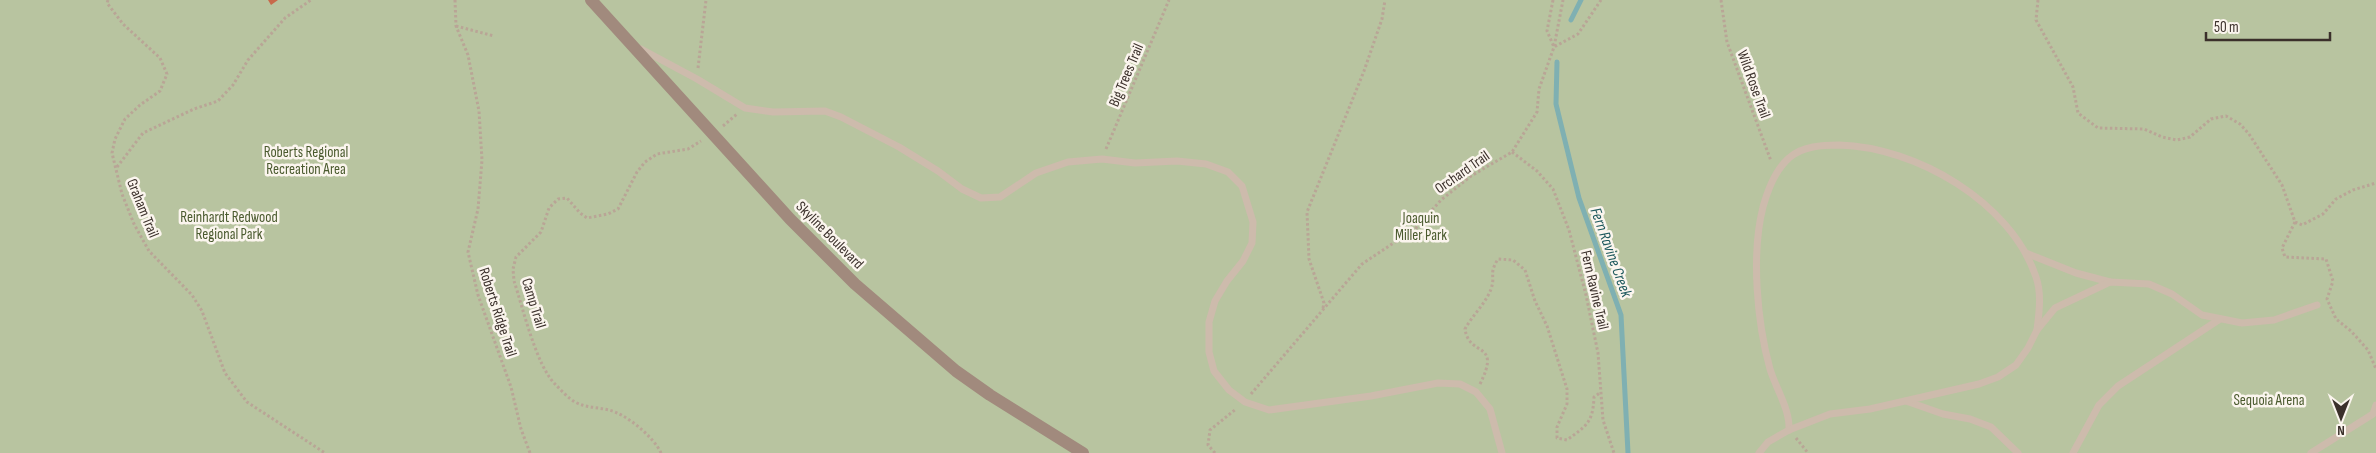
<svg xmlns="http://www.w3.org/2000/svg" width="2376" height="453" viewBox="0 0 2376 453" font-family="'Sofia Sans Condensed',sans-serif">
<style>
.green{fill:#b8c4a0}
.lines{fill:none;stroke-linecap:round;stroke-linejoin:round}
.stream{stroke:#7fb0b2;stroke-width:5}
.building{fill:#c8694b}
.path{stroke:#b9a596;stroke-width:3;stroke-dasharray:2.5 2.5;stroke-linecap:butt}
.service{stroke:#cdbbac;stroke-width:7}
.secondary{stroke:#a18a7d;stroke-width:12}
.labels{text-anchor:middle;stroke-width:5;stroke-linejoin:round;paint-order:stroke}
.street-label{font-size:15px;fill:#3b302b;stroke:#fbf5ee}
.park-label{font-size:15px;fill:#4a5a2e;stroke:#fbf5ee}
.water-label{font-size:16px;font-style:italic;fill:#1f5a5e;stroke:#fbf5ee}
</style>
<rect width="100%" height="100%" fill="#f4ebe1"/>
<rect class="green" x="0" y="0" width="2376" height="453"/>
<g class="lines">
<g class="stream">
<polyline points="1571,20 1581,0"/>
<polyline points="1557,62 1556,104 1579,198 1621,315 1628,453"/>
</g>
</g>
<polygon class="building" points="268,0 278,0 271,5"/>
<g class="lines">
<g class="path">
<polyline points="108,0 107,3 123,24 160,58 167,74 160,91 140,105 125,119 115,139 112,153 122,194 134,224 149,251 192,295 202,311 225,373 247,402 325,453"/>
<polyline points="455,0 456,26 468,55 479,111 482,160 478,209 468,252 478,295 511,387 521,429 530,453"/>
<polyline points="1553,0 1547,31 1554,47 1578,34 1601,0"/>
<polyline points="1721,0 1727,42 1771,161"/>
<polyline points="2038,0 2036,20 2073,87 2078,113 2098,128 2144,129 2162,137 2177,140 2190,137 2211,119 2226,116 2240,124 2249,134 2282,185 2295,222 2302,225 2323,214 2336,199 2353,190 2376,183"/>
<polyline points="456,26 494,36"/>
<polyline points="698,68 706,0"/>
<polyline points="723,126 737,114"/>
<polyline points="1106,149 1169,0"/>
<polyline points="1512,152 1537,171 1553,189 1569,230 1586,295 1598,353 1603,420 1614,453"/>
<polyline points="117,167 143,133 194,109 218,101 233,85 248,60 285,18 311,0"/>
<polyline points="2295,222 2282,248 2285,257 2326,259 2333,281 2327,299 2336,319 2351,331 2368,350 2376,369"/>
<polyline points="1323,308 1324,303 1309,259 1307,212 1364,71 1382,19 1385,0"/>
<path d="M1480,384C1502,340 1469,358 1465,329C1472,316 1486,303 1491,289C1496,275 1488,275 1498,259L1513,260L1525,270L1535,301L1547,326L1567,389V404L1557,427V438L1567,440C1586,426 1593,423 1594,397L1601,392"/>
<polyline points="1251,394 1362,264 1416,228 1441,200 1471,176 1512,152 1537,112 1539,89 1554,47 1563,0"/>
<polyline points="1796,438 1808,453"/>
<path d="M661,453C654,437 626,414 609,410C597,407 586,408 575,402C568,398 561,390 555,384C536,365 523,308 514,281L513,269L516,257L541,232L549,208L558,199L567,198L580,213L587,218L608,214L618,209L637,172L645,162L657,154L688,149L701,141"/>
<polyline points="1215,453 1208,445 1210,430 1236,409"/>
</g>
<g class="service">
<polyline points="641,49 697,79 745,108 773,112 825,111 841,117 899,147 938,171 962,189 981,198 1000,197 1036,173 1068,162 1102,159 1135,163 1177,161 1206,164 1228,172 1242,186 1253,222 1252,243 1243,261 1227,281 1215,301 1209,322 1209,352 1214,371 1229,390 1245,402 1269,410 1371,396 1438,383 1460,384 1476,392 1490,409 1502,453"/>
<polyline points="2026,253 2076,273 2110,282"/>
<polyline points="1906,401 1943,414 1970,419 1991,427 2018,453"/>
<path d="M1789,430C1790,409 1776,389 1770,369C1757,322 1751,254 1763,207C1768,189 1775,170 1789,158C1802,146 1823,145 1839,145C1916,147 2011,202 2036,277C2042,294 2039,313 2037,330"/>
<polyline points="1759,453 1768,442 1789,430 1830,414 1870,409 1979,384 1998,377 2016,365 2028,348 2037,330 2055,308 2110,282 2149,284 2172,294 2202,315 2242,323 2274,320 2317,305"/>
<polyline points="2073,453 2099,405 2118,386 2220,319"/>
<polyline points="2311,453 2373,414 2376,405"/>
</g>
<polyline class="secondary" points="591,0 790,219 855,284 956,371 990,395 1083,453"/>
</g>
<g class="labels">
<g class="street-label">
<text transform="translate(1126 75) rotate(-67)" y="5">Big Trees Trail</text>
<text transform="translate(1754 84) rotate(70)" y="5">Wild Rose Trail</text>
<text transform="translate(1462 172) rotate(-35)" y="5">Orchard Trail</text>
<text transform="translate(143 208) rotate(68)" y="5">Graham Trail</text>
<text transform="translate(830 235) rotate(45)" y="5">Skyline Boulevard</text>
<text transform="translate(1595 290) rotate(77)" y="5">Fern Ravine Trail</text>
<text transform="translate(534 303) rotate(73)" y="5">Camp Trail</text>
<text transform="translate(498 312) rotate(72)" y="5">Roberts Ridge Trail</text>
</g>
<g class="park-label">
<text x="306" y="157">Roberts Regional<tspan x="306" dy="17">Recreation Area</tspan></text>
<text x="229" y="222">Reinhardt Redwood<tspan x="229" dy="17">Regional Park</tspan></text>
<text x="1421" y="223">Joaquin<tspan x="1421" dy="17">Miller Park</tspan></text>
<text x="2269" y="405">Sequoia Arena</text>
</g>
<g class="water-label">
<text transform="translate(1612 252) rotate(70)" y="6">Fern Ravine Creek</text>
</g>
</g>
<g transform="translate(2341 418) rotate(180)" stroke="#fbf5ee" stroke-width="4" paint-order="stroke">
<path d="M0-4L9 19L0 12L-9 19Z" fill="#3b302b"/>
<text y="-8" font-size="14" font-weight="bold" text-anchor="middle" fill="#3b302b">N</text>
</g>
<path d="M2206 32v8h124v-8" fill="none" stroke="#3b302b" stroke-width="2.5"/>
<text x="2214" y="32" font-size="15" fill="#3b302b" stroke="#fbf5ee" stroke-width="4" paint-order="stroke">50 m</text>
</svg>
